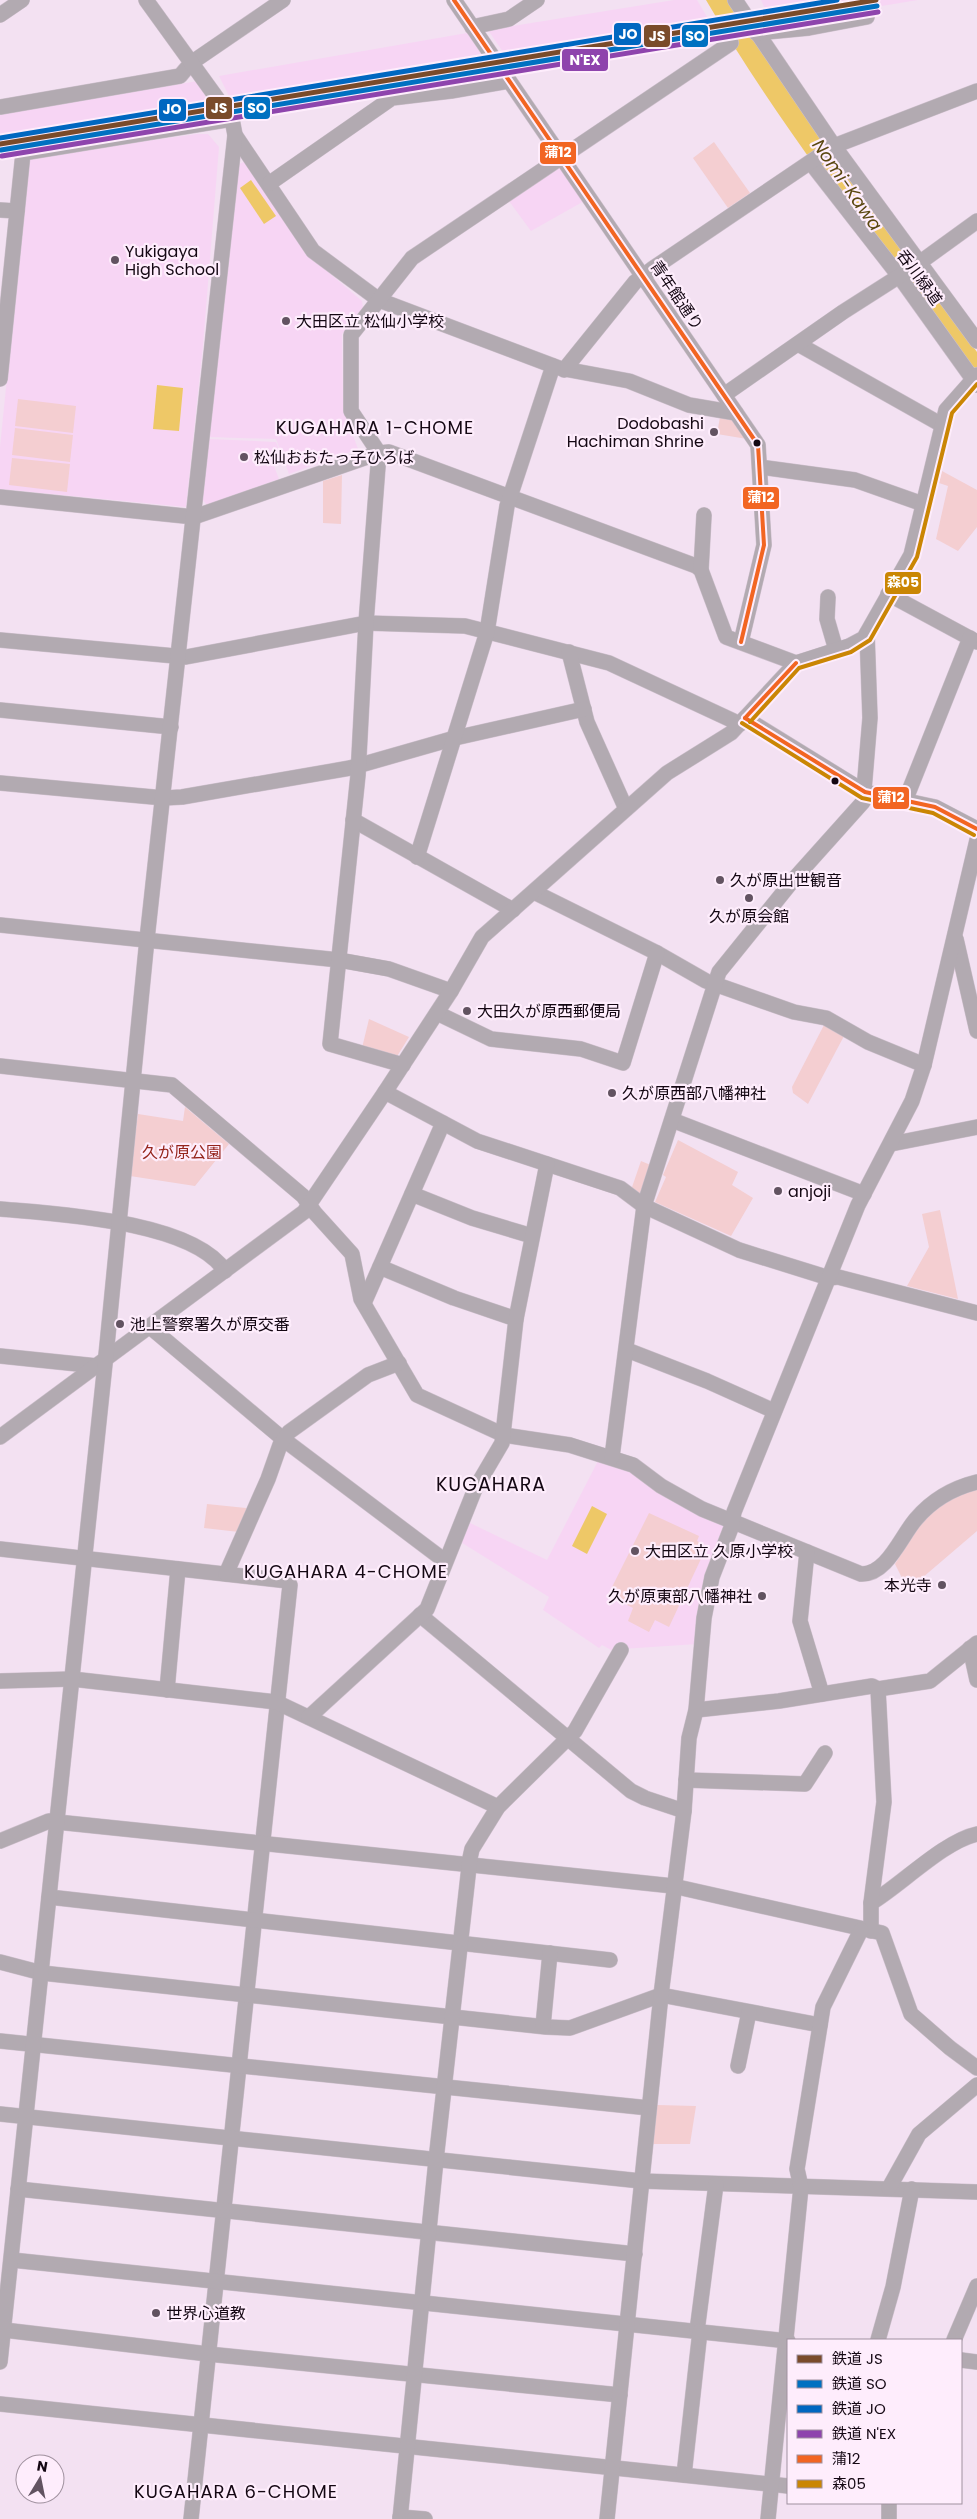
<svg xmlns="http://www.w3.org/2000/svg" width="977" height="2519" viewBox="0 0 977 2519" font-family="Poppins,'Noto Sans JP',sans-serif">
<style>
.built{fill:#f7d5f4}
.green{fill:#f4ced1}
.water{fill:#eec867}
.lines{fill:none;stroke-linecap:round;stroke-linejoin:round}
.minor-casing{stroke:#cec0cd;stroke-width:16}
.minor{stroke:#b2aab1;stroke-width:15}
.bus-1-casing{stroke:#feedfc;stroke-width:8}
.bus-2-casing{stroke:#feedfc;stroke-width:8}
.bus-1{stroke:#f26522;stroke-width:4}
.bus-2{stroke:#ca8604;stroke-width:4}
.rail-1-casing{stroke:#feedfc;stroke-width:9}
.rail-2-casing{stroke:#feedfc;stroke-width:9}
.rail-3-casing{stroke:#feedfc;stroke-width:9}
.rail-4-casing{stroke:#feedfc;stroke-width:9}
.rail-1{stroke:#7a4b2a;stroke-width:5}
.rail-2{stroke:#0071c1;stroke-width:5}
.rail-3{stroke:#0067c0;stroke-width:5}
.rail-4{stroke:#8e44ad;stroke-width:5}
.poi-dot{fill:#625361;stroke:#feedfc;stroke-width:2}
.bus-dot{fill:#140713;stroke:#feedfc;stroke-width:2}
.labels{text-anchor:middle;stroke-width:4.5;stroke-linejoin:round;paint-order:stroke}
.poi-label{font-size:16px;fill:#140713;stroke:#feedfc;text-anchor:start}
.street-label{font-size:16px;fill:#140713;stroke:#feedfc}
.park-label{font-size:16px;fill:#95251c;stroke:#feedfc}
.water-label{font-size:18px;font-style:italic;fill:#5a4710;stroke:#feedfc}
.neighbourhood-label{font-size:18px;letter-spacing:1px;fill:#140713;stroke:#feedfc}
.quarter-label{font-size:19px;letter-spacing:1px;fill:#140713;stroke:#feedfc}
.line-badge{stroke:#feedfc;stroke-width:2}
.badge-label{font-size:14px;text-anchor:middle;font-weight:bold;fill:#fff}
</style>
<rect width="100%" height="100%" fill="#f3e1f2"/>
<g class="built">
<polygon points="674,0 697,0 716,32 516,71 488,30"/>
<polygon points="761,0 918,0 772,24"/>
<polygon points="467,33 493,71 237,112 219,76"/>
<polygon points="198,81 220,114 0,148 0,114"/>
<polygon points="197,134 208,134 219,147 203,345 186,507 0,489 0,447 29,161 36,156"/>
<polygon points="244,162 307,254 362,301 363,308 342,334 343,408 358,449 289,474 276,439 208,437 234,166"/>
<polygon points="560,166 586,200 531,231 509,201"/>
<polygon points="208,439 276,442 284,462 274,466 279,479 207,505 202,499"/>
<polygon points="599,1459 627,1466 725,1523 698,1644 621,1649 613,1651 602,1645 599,1648 543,1610 549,1597 459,1541 468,1522 547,1560"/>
</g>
<g class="green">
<polygon points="714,142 750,193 728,208 693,158"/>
<polygon points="18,399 76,406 73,433 15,426"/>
<polygon points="720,417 734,419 747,439 717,434"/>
<polygon points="15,428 73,435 70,462 12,455"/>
<polygon points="12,458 70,464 67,492 9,485"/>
<polygon points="942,471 977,490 977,527 958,551 936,539 948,486 939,483"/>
<polygon points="342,475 341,524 323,523 323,481"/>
<polygon points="369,1019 409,1037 396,1058 362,1048"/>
<polygon points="824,1025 844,1036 808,1104 793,1093 792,1087"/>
<polygon points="185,1107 229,1144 195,1186 130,1176 138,1114 183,1121"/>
<polygon points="678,1140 738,1172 732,1185 753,1198 731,1236 655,1202 666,1177 663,1175"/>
<polygon points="641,1161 653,1166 640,1195 631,1190"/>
<polygon points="940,1210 958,1299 907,1286 929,1247 922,1214"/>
<polygon points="977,1489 977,1531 908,1590 895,1564 923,1520 948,1498"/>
<polygon points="207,1504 246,1508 248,1513 239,1532 204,1528"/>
<polygon points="649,1513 699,1536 697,1541 707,1546 669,1627 655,1620 649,1632 628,1621 633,1608 608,1595"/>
<polygon points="657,2105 696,2106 690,2144 653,2144"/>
</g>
<g class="water">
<path d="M706,0H727L826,145L977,352V382C883,257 785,135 706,0Z"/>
<polygon points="251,180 276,216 264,224 240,188"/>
<polygon points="157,385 183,388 179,431 153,429"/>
<polygon points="592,1506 607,1514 587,1554 572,1546"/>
</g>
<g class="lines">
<g class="minor-casing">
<g id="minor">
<polyline points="454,0 758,445 764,545 741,642"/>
<polyline points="735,0 834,146 977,341"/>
<polyline points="0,15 22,0"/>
<polyline points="472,27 509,19 537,0"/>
<polyline points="756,33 809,28 867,17"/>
<polyline points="0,107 180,76 191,63 283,0"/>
<polyline points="235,135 313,251 379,300 559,368 629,381 689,405 736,413"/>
<polyline points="814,167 899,276 977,385"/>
<polyline points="270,183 392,98 451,91 509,81"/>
<polyline points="0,210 17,211"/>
<polyline points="798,344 942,425"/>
<polyline points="564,370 635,282 652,269 834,146 977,91"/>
<polyline points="0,379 23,153 232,119"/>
<polyline points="724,395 843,312 915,266 977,221"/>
<polyline points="760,467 855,480 923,504"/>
<polyline points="0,497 194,517 379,453 389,452 696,566 701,570 726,637 796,663"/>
<polyline points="701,570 704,515"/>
<polyline points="888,594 977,642"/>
<polyline points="828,597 827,619 836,650"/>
<polyline points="0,640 186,657 366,623 465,626 609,663 740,724"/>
<polyline points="569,652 587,722 626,809"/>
<polyline points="0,710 171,727"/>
<polyline points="745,718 865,792 935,807 977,829"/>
<polyline points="0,783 164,798 182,797 350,768 455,738 584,709"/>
<polyline points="905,801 970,638"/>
<polyline points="353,820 513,910"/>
<polyline points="417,857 487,632 507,506 553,366"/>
<polyline points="534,892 657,953 706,981 794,1012 826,1018 868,1042 924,1065"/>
<polyline points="0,925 339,960 389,969 451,991"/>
<polyline points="956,939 977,1031"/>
<polyline points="437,1013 491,1039 581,1049 623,1063 657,953"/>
<polyline points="403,1065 330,1044 358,775 366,623 379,453 351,411 351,335 412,258 731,43"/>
<path d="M0,1066L172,1085L303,1196L315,1213L352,1254L361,1299L417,1395L504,1435L570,1445L633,1465L661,1486L702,1509L861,1574C887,1575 901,1536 916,1519C932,1500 953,1488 977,1482"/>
<polyline points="385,1092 477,1141 620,1188 644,1206 739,1250 829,1278 838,1277 977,1313"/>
<polyline points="672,1120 864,1194"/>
<polyline points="891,1144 977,1127"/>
<polyline points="412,1194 472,1218 532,1236"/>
<path d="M0,1209C56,1214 193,1221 225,1271"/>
<polyline points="380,1267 454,1298 516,1319"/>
<polyline points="364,1303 443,1123"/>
<polyline points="150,1327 283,1439 445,1561"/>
<polyline points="627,1350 707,1381 774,1411"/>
<polyline points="0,1356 97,1366"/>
<polyline points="0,1437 304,1212 385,1092 451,991 482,937 667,773 731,733 796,663 849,646 864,638 911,555 946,410 977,375"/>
<polyline points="612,1457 644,1206 715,984 719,972 794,879 863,802 870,718 867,633"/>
<polyline points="0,1549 288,1581 290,1585 191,2519"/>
<polyline points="807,1552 800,1621 822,1694"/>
<polyline points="226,1574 268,1479 280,1445 289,1432 368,1375 399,1363"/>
<polyline points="420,1615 631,1791 645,1798 684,1811"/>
<polyline points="970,1648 977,1680"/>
<polyline points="0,1681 72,1679 276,1702 498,1807"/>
<polyline points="167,1690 178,1569"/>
<polyline points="696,1710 779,1701 872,1686 878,1689 930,1681 977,1643"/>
<polyline points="309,1717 427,1609 475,1489 502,1443 516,1319 547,1164"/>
<polyline points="686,1780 805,1784 825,1753"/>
<polyline points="0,1841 49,1821 57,1822 635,1882 673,1886 882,1933 911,2014 950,2048 977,2068"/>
<polyline points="49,1897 610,1960"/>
<path d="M871,1903C901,1885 944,1841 977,1834"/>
<polyline points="871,1931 871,1903 884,1802 878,1689"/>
<polyline points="0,1962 42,1973 546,2027 570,2028 661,1995 820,2025"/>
<polyline points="543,2026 550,1953"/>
<polyline points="0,2041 649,2108"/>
<polyline points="738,2066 749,2012"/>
<polyline points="0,2114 641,2181 977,2192"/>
<polyline points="889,2188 919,2134 977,2085"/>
<polyline points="18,2189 635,2254"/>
<polyline points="12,2260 788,2341"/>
<polyline points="4,2330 208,2354 620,2395"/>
<polyline points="697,2331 716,2184"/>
<polyline points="878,2340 893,2287 912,2189"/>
<polyline points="954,2340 977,2286"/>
<polyline points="961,2360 977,2362"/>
<polyline points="0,2362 107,1345 147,939 235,135 232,119 146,0"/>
<polyline points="0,2404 788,2486"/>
<polyline points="684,2475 700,2331"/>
<polyline points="889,2503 889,2519"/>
<polyline points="400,2517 425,2519"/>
<polyline points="400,2519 436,2160 470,1858 472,1849 498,1807 575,1731 621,1650"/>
<polyline points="607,2519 661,1995 684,1811 689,1738 696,1710 704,1618 712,1577 731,1528 734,1512 858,1205 912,1101 924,1065 977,840"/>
<polyline points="768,2519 801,2187 797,2169 823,2007 861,1930"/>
</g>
</g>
<use href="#minor" class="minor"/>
<g class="bus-1-casing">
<g id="bus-1">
<polyline points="454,0 758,445 764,545 741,642"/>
<polyline points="745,718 865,792 935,807 977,829"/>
<polyline points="745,718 796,663"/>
</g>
</g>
<g class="bus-2-casing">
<g id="bus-2">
<polyline points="750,722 799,668 851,652 870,640 917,557 952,413 977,384"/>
<polyline points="742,723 862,798 933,813 974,835"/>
</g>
</g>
<use href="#bus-1" class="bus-1"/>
<use href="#bus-2" class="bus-2"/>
<g class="rail-1-casing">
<polyline id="rail-1" points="0,144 876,0"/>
</g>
<g class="rail-2-casing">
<polyline id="rail-2" points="1,150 877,6"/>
</g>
<g class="rail-3-casing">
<polyline id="rail-3" points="0,138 837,0"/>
</g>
<g class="rail-4-casing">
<polyline id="rail-4" points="2,156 878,12"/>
</g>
<use href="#rail-1" class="rail-1"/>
<use href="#rail-2" class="rail-2"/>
<use href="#rail-3" class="rail-3"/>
<use href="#rail-4" class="rail-4"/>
</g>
<g class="poi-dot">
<circle cx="115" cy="260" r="5"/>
<circle cx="286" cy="321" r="5"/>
<circle cx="714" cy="432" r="5"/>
<circle cx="244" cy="457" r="5"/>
<circle cx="720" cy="880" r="5"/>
<circle cx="749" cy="898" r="5"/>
<circle cx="467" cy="1011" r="5"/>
<circle cx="612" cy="1093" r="5"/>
<circle cx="778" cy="1191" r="5"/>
<circle cx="120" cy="1324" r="5"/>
<circle cx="635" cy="1551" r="5"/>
<circle cx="942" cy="1585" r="5"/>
<circle cx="762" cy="1596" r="5"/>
<circle cx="156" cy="2313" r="5"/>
</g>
<g class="bus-dot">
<circle cx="757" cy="443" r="4.5"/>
<circle cx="835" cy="781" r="4.5"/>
</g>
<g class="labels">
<g class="poi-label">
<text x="125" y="257">Yukigaya<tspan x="125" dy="18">High School</tspan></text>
<text x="296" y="327">大田区立 松仙小学校</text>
<text x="704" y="429" text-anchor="end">Dodobashi<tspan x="704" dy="18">Hachiman Shrine</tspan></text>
<text x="254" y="463">松仙おおたっ子ひろば</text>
<text x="730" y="886">久が原出世観音</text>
<text x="749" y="922" text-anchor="middle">久が原会館</text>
<text x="477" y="1017">大田久が原西郵便局</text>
<text x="622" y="1099">久が原西部八幡神社</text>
<text x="788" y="1197">anjoji</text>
<text x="130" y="1330">池上警察署久が原交番</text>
<text x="645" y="1557">大田区立 久原小学校</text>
<text x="932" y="1591" text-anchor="end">本光寺</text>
<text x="752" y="1602" text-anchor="end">久が原東部八幡神社</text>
<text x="166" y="2319">世界心道教</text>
</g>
<g class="street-label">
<text transform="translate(920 277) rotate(54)" y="6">呑川緑道</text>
<text transform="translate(677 295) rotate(56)" y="6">青年館通り</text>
</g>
<g class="park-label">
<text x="182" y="1158">久が原公園</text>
</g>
<g class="water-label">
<text transform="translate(847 185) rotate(55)" y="6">Nomi-Kawa</text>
</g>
<g class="neighbourhood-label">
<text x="375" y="434">KUGAHARA 1-CHOME</text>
<text x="346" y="1578">KUGAHARA 4-CHOME</text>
<text x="236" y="2498">KUGAHARA 6-CHOME</text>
</g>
<g class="quarter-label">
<text x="491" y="1491">KUGAHARA</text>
</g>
</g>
<g class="line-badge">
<rect x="613" y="22" width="29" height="24" rx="5" fill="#0067c0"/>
<rect x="681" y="24" width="28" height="24" rx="5" fill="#0071c1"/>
<rect x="643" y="24" width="28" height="24" rx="5" fill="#7a4b2a"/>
<rect x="561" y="48" width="48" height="24" rx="5" fill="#8e44ad"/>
<rect x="243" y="96" width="28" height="24" rx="5" fill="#0071c1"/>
<rect x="205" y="96" width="28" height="24" rx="5" fill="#7a4b2a"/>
<rect x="158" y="98" width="29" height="24" rx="5" fill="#0067c0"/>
<rect x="539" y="141" width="38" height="24" rx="5" fill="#f26522"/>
<rect x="742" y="486" width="38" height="24" rx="5" fill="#f26522"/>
<rect x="884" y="571" width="38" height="24" rx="5" fill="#ca8604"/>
<rect x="872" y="786" width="38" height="24" rx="5" fill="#f26522"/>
</g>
<g class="badge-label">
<text x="628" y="39">JO</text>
<text x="695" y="41">SO</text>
<text x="657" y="41">JS</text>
<text x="585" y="65">N'EX</text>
<text x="257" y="113">SO</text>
<text x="219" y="113">JS</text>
<text x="172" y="114">JO</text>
<text x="558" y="157">蒲12</text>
<text x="761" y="502">蒲12</text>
<text x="903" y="587">森05</text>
<text x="891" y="802">蒲12</text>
</g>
<rect x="787" y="2339" width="175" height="165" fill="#feedfc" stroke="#a0919f"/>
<rect x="797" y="2355" width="25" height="8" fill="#7a4b2a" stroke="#a0919f"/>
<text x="832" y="2364" font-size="15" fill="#140713">鉄道 JS</text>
<rect x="797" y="2380" width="25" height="8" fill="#0071c1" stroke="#a0919f"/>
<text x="832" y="2389" font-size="15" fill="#140713">鉄道 SO</text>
<rect x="797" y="2405" width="25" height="8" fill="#0067c0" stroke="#a0919f"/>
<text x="832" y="2414" font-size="15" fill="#140713">鉄道 JO</text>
<rect x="797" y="2430" width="25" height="8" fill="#8e44ad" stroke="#a0919f"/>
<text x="832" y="2439" font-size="15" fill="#140713">鉄道 N'EX</text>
<rect x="797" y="2455" width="25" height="8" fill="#f26522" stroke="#a0919f"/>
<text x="832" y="2464" font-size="15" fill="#140713">蒲12</text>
<rect x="797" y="2480" width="25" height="8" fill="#ca8604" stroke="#a0919f"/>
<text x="832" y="2489" font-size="15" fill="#140713">森05</text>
<g transform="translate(40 2479) rotate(10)"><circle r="24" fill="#feedfc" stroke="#a0919f"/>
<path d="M0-4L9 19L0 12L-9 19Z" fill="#625361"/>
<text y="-8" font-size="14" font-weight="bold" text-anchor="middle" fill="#140713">N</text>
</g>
</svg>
